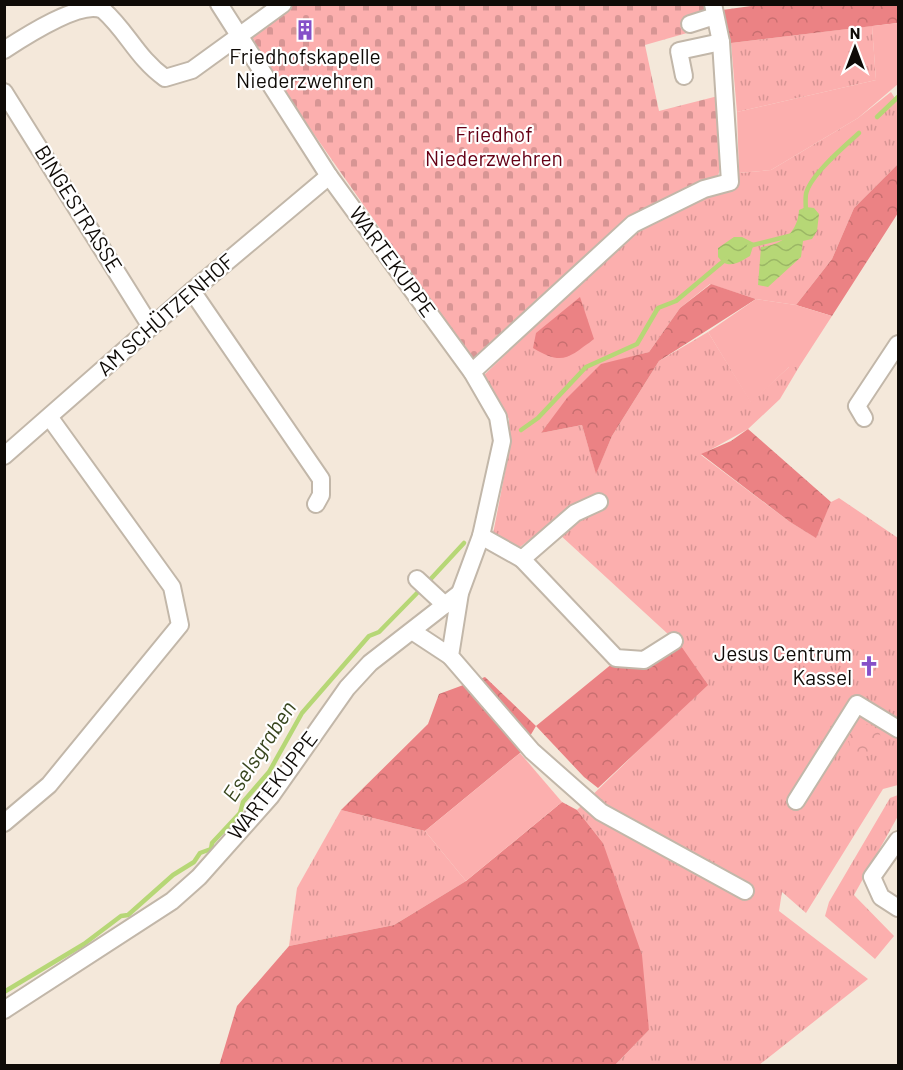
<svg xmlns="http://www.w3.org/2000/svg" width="903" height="1070" viewBox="0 0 903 1070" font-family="Barlow,sans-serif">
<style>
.grass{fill:url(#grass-tufts)}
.forest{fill:url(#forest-crowns)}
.cemetery{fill:url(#cemetery-stones)}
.park{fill:url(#park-crowns)}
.garden{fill:#fcafae}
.water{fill:url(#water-waves)}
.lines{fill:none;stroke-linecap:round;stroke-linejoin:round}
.stream{stroke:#b6d776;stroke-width:4.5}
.minor-casing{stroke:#c2b7a9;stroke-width:20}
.minor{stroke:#fff;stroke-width:16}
.labels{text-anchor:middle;stroke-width:4.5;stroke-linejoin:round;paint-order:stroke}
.poi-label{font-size:21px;fill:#0f0b07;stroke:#fff}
.park-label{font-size:21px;fill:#650116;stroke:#fff}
.street-label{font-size:21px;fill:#0f0b07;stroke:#fff}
.water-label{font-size:22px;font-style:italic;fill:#38461e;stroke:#fff}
</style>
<defs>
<pattern id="grass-tufts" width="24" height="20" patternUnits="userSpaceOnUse" patternTransform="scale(1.5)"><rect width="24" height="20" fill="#fcafae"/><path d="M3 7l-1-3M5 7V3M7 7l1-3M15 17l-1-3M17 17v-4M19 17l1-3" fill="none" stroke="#d79594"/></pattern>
<pattern id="forest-crowns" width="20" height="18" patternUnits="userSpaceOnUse" patternTransform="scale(1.5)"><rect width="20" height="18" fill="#eb8284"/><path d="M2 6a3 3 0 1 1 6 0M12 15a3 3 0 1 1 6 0" fill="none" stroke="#c86f70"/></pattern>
<pattern id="cemetery-stones" width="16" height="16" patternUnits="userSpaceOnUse" patternTransform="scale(1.5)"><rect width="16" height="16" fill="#fcafae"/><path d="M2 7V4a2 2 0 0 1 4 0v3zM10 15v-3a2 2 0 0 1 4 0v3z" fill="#d79594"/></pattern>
<pattern id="park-crowns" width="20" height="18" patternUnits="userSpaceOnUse" patternTransform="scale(1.5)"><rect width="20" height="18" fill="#fcafae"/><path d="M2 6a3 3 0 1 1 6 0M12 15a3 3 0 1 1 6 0" fill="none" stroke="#d79594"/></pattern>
<pattern id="water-waves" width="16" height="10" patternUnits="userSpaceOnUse" patternTransform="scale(1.5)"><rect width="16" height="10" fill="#b6d776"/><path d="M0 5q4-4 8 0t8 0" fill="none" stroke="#9bb765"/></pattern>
</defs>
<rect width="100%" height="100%" fill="#f4e8da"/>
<g class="grass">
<polygon points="872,26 876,80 737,112 731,43"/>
<polygon points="891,92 898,103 898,164 854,208 832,259 796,305 756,299 710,284 680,308 649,352 601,365 541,433 582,425 596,473 612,436 659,361 708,332 751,402 789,367 799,367 780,399 748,429 701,455 790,522 815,537 831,502 839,498 898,538 898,785 883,789 806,913 782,892 779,911 868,979 759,1065 615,1065 649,1030 603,843 577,810 652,737 681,646 559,534 553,522 520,547 493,534 509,451 509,419 483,376 636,230 708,194 733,186 739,173 771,170 858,118"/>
<polygon points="898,795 898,816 854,895 894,936 875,959 825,916 829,902 890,798"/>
<polygon points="341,810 425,831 466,881 394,925 289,946 297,888"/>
</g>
<g class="forest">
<polygon points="766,4 898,5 898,23 731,43 722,10"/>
<polygon points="898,164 898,213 832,316 796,305 832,259 854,208"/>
<polygon points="711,284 756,299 659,361 612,436 596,474 582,425 541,433 567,398 601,364 649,352 680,308"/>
<path d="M580,297L594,339C568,358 563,366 533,348L536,333Z"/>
<polygon points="748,429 831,502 816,538 790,522 701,454 731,441"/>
<polygon points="681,646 708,685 598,788 584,777 536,726 520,753 425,831 341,810 428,724 439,694 485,677 536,726 613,663 647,665"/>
<polygon points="562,802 577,810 603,843 642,955 649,1030 615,1065 219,1066 237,1006 289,946 394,925 466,881"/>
</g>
<polygon class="cemetery" points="292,5 708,5 710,18 708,27 645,45 659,111 718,96 724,155 718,176 628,219 472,360 246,37"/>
<circle class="park" cx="865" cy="740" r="16"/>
<g class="garden">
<polygon points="898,23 898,84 858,118 771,170 739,173 737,112 876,80 872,26"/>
<polygon points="756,299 796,305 832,316 799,367 789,367 751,403 708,332"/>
<polygon points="520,753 562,802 466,881 425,831"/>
</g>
<g class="water">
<path d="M806,207L814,208L819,214L817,231L812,239L803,241L801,257L768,287L758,285L761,247C782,245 798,232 799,210Z"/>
<path d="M734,237H742L754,243L750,256C738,263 728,270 718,257V248Z"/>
</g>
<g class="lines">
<g class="stream">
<polyline points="877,117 898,97"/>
<path d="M806,213C806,207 805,200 806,194C810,175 845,146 859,133"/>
<polyline points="749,246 793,235"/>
<polyline points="521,430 538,418 586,367 637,344 658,308 676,301 726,259"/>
<polyline points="427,583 464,543"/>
<polyline points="4,992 84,944 121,916 128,915 173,875 194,862 200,853 211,849 212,843 240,813 243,802 269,772 302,713 369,636 379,632 421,589"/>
</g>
<g class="minor-casing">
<g id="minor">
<polyline points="219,4 329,176 472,372 498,417 502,441 481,536 460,593 450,656 532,751 601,812 745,891"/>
<polyline points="690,24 715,16"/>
<path d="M4,50C24,37 81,0 103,10C127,31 137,58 165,78L192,70L283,4"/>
<polyline points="684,76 679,51 721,42"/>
<polyline points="4,92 151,327"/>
<polyline points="192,291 321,479 321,495 316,504"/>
<polyline points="472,372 633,224 704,189 730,182 721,42 713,4"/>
<polyline points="864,418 857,406 898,344"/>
<polyline points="4,456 192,291 329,176"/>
<polyline points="481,536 522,559 575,513 599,502"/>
<polyline points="522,559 616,658 644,660 674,641"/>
<polyline points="417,579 445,605"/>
<polyline points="412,631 450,656"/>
<polyline points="796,801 857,704 898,729"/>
<polyline points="4,823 49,785 180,625 172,587 50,418"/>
<polyline points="898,840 872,877 881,897 898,908"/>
<polyline points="4,1010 172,901 199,877 271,796 347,688 370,663 460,593"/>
</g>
</g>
<use href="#minor" class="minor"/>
</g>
<defs>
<g id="building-bare" transform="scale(1.62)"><path d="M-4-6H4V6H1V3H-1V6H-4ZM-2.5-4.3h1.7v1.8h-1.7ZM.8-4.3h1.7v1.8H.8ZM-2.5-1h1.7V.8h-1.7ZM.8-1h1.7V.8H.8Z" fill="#8550c8" stroke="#fff" stroke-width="2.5" paint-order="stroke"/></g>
<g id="church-bare" transform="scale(1.62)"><path d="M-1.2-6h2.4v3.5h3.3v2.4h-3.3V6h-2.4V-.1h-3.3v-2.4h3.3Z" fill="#8550c8" stroke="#fff" stroke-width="2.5" paint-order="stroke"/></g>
</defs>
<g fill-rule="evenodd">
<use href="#building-bare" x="305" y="30"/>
<use href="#church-bare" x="869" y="666"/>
</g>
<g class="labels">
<g class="poi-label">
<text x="305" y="64">Friedhofskapelle<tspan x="305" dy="24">Niederzwehren</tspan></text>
<text x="852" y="661" text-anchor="end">Jesus Centrum<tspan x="852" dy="24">Kassel</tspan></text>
</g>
<g class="park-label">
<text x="494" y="142">Friedhof<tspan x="494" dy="24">Niederzwehren</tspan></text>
</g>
<g class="street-label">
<text transform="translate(78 209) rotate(58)" y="7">BINGESTRASSE</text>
<text transform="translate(392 262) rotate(54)" y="7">WARTEKUPPE</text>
<text transform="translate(166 315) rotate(-41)" y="7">AM SCHÜTZENHOF</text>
<text transform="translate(273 786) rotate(-52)" y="7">WARTEKUPPE</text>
</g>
<g class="water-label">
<text transform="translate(259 751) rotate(-57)" y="8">Eselsgraben</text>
</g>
</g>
<rect width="903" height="1070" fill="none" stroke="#0f0b07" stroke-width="12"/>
<g transform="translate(855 48)" stroke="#ffffff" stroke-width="4.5" paint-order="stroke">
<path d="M0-4.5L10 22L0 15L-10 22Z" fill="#0f0b07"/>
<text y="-9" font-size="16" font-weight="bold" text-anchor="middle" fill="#0f0b07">N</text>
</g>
</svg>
